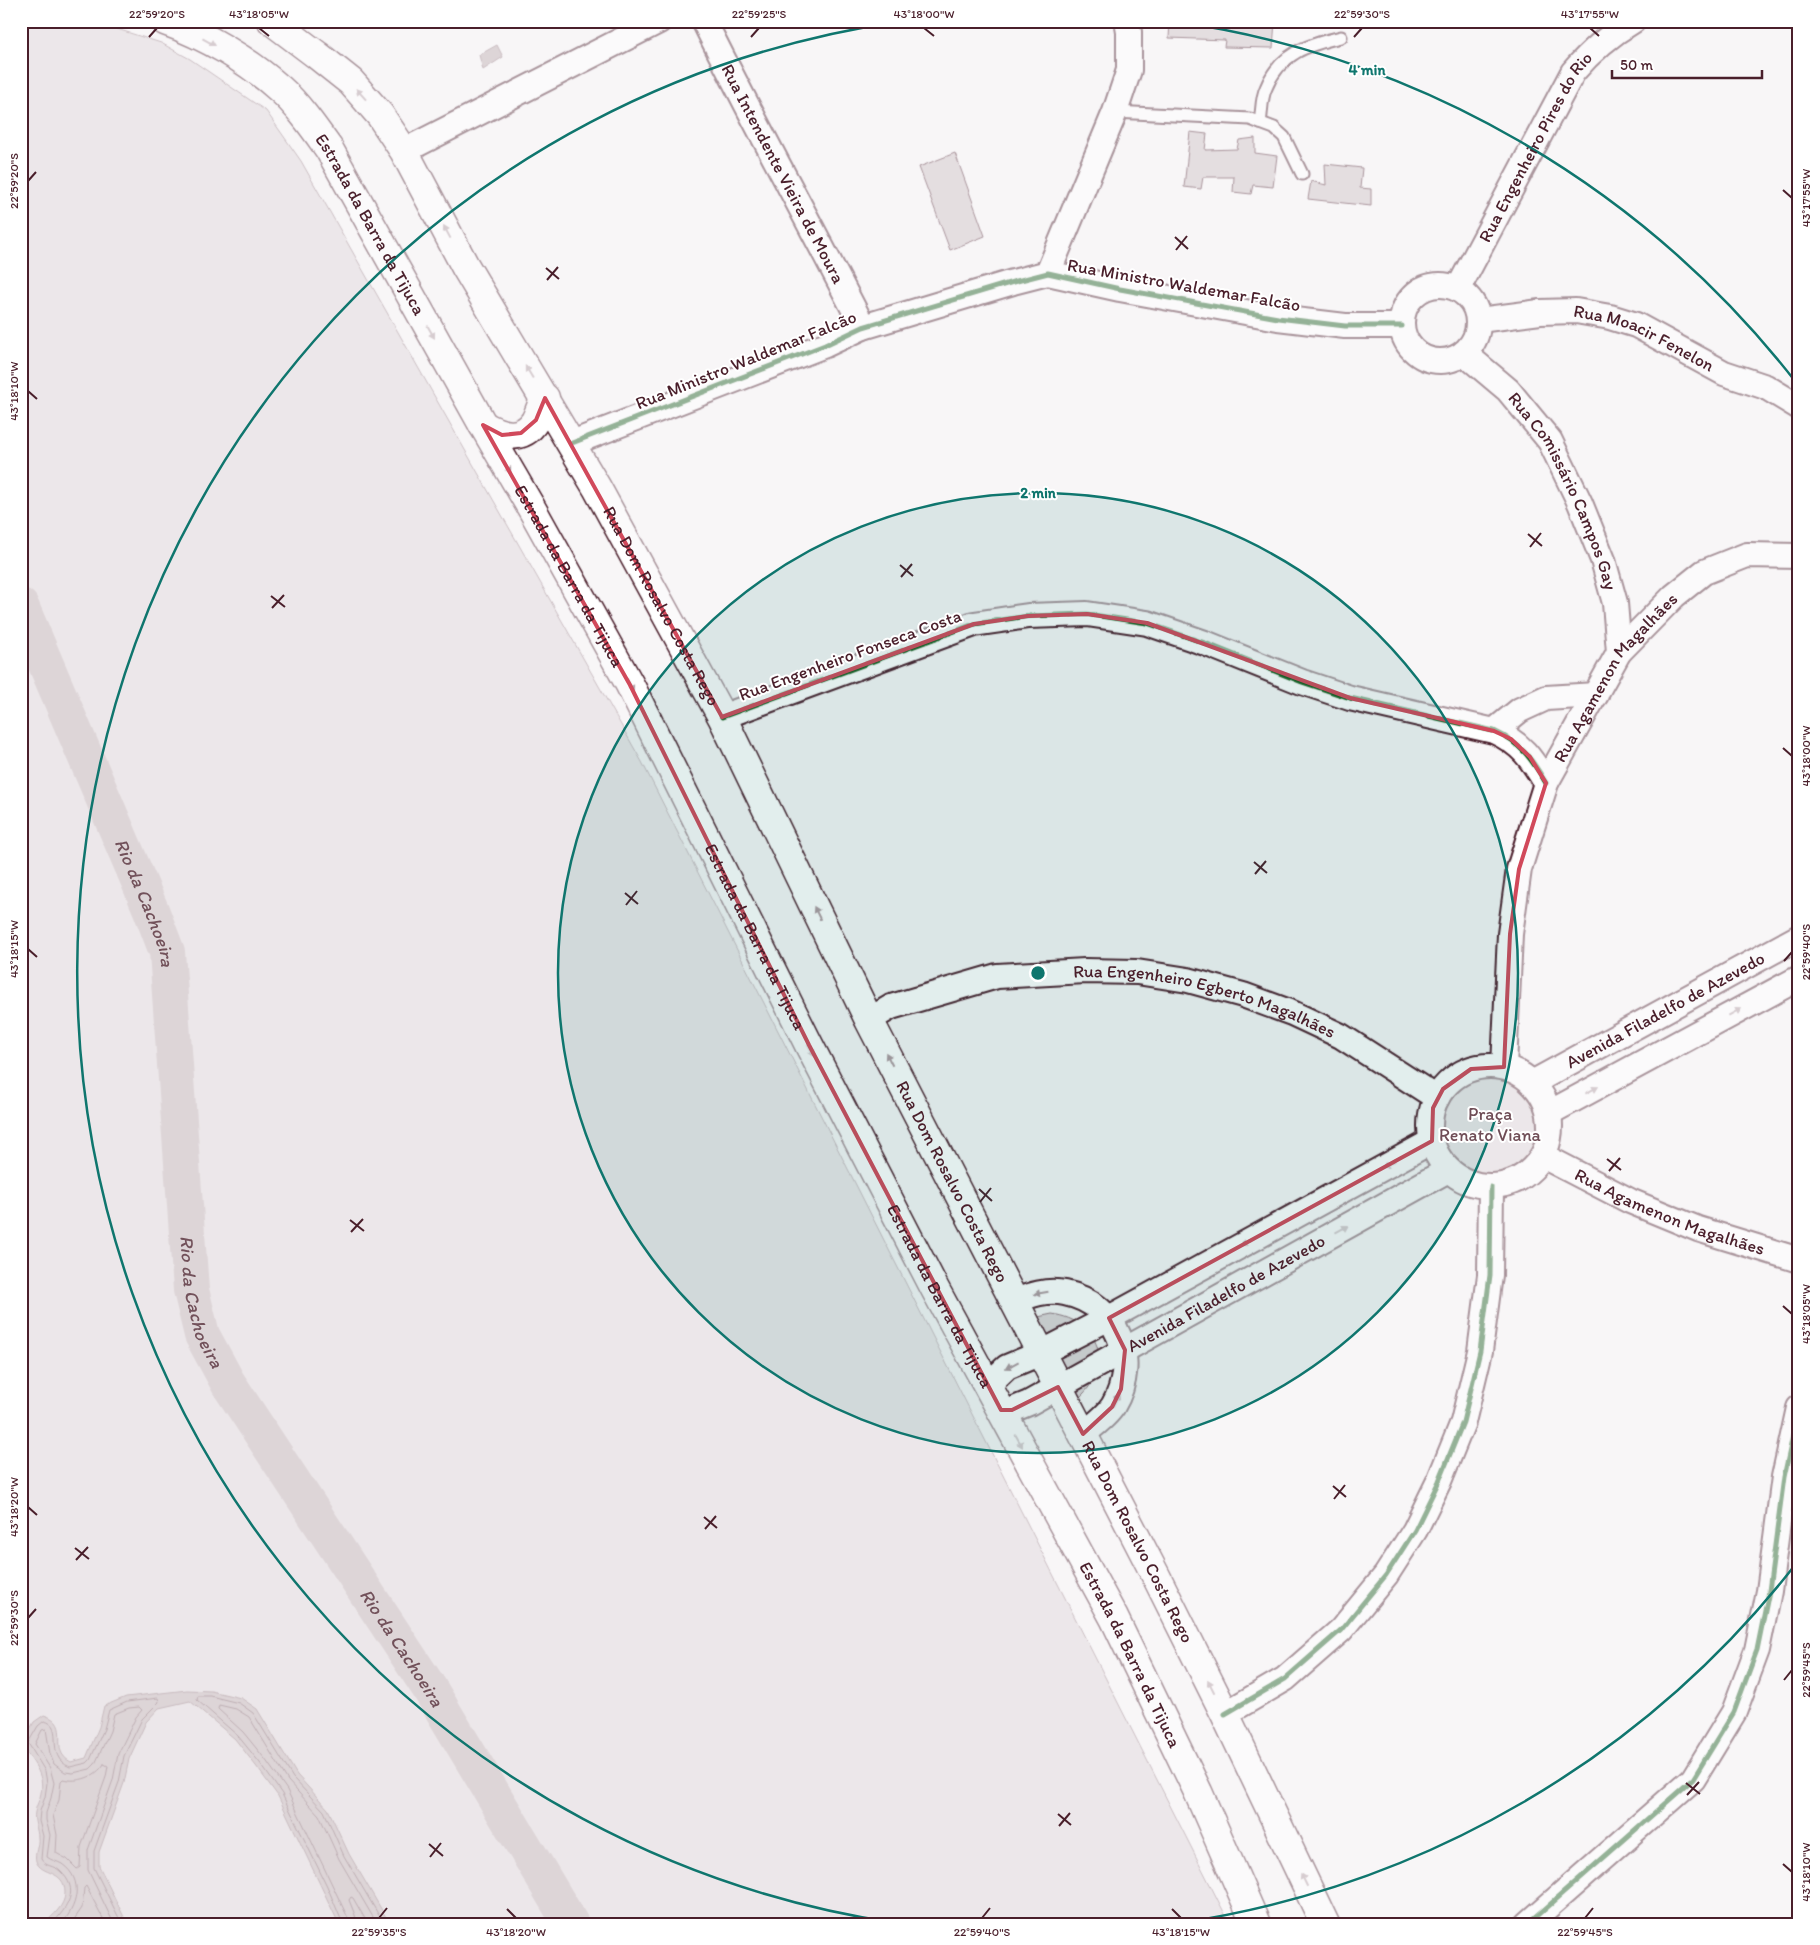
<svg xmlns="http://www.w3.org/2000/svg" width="1820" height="1945" viewBox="0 0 1820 1945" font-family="Itim,sans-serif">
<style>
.green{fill:#ded6d9;stroke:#947a82}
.water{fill:#bdadb0;stroke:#8f747b}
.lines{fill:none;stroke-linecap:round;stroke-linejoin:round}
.shore{stroke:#785860;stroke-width:1}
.river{stroke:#bdadb0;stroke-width:36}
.building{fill:#cdc1c4;stroke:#4a1f2b}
.lane-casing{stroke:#4a1f2b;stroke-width:15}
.street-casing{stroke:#4a1f2b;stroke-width:28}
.secondary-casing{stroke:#4a1f2b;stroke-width:31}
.lane{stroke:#fff;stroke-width:11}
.street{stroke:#fff;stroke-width:24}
.secondary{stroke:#fff;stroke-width:28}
.cycleway-casing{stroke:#fff;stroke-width:8}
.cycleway{stroke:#1b5e20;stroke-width:5}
.oneway{fill:#ae9aa0}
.marked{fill:none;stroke:#d1495b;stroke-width:4;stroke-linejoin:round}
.ticks{fill:none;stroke:#4a1f2b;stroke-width:2}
.ring{fill:none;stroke:#0f766e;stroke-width:2.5}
.labels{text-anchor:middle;stroke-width:4;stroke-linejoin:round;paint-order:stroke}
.street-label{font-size:18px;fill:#4a1f2b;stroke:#fff}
.park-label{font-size:18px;fill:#6f4d56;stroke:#fff}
.water-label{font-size:19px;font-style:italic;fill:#72515a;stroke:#fff}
.centre{fill:#0f766e;stroke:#fff;stroke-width:2.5}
.ring-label{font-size:15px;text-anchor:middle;font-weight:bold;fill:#0f766e;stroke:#fff;stroke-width:4;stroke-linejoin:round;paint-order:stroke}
.neatline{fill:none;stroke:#4a1f2b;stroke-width:2}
.ticks-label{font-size:12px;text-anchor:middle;fill:#4a1f2b}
</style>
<rect width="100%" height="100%" fill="#f8f6f7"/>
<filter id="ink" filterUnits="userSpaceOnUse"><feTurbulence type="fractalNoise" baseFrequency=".02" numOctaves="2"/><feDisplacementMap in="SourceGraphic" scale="10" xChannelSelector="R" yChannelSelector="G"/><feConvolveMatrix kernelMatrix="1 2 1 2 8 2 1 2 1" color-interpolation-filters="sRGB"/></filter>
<g filter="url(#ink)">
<g class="green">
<polygon points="21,21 92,21 161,43 190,59 266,111 301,161 642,762 1230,1924 21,1924"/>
<circle cx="1490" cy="1124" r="50"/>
<path d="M1052,1314C1100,1321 1115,1365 1079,1398L1038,1317Z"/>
</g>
<g class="water">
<polygon points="497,45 503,57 483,70 479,55"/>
<path d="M187,1690L211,1691L241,1698L257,1709L297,1775L328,1809L349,1854L390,1924H339L278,1796L256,1766L235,1739L190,1701L159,1708L146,1722L129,1759L124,1783L99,1852V1866L124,1917L125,1924H44C53,1915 65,1906 65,1893C65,1869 41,1876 36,1861C34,1854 39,1845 38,1838C38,1829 33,1821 35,1812C36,1805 40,1800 41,1793C45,1774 32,1761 21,1745L34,1722L44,1715C74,1724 47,1750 71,1762L86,1758L99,1727L104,1706L126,1697Z"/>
</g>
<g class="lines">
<g class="shore">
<path d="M104,1764L108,1766L106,1777L81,1847L80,1867L77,1869L67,1859L56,1853L57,1835L53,1815L59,1800L61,1781L63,1779C78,1783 96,1777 104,1764Z"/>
<path d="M52,1924C67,1908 81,1890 60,1871C54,1865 45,1867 41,1859L43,1836L39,1821L40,1811L45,1797L47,1783L45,1771L28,1743L38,1726L44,1721C66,1725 43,1756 70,1767L87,1763L90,1760L104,1729L109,1710L127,1702L158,1698L159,1702L142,1719L124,1756L119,1782L94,1851V1868L119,1918L120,1924"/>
<path d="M61,1924C77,1908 85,1880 62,1864C57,1861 52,1861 47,1857L50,1835L46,1820V1813L51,1798L54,1783L50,1768L35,1744L42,1730L46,1729L50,1754L54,1764L65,1772L73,1773L90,1769L95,1764L110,1731L114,1714L129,1708L139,1707L142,1710L136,1717L118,1754L113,1780L88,1850V1870L114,1924"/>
<polyline points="71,1924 82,1908 84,1888 86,1886 106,1924"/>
<polyline points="343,1924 327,1886 282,1794 260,1763 238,1736 197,1700 198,1696 210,1696 239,1703 253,1713 293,1778 324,1811 344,1856 384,1924"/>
<polyline points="349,1924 348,1918 287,1790 265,1759 243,1732 218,1709 219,1705 236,1709 249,1717 288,1781 319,1815 339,1859 377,1924"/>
<polyline points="357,1924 355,1915 349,1900 351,1897 353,1898 368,1924"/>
</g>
<path class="river" id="s1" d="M21,606L151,910L167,952L191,1290L202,1335L228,1383L428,1686L571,1924"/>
</g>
<g class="building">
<polygon points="1170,21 1275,21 1273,48 1224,47 1225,40 1169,38"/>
<polygon points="1190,132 1207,134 1205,150 1237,149 1239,140 1255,138 1255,153 1277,156 1273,187 1253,185 1251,194 1233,192 1234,177 1203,177 1201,189 1184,187"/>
<polygon points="955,153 985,236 950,250 919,167"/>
<polygon points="1325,164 1362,168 1360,188 1371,189 1371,206 1308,199 1311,181 1326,185"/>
</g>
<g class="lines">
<g class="lane-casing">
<g id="lane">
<polyline points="1115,112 1250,119 1274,128 1284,137 1302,174"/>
<path d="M1260,123C1262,112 1261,98 1266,88C1280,53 1307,45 1341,37"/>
</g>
</g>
<g class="street-casing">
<g id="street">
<path id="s2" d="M704,21C755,124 811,225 863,327"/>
<polyline points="404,151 659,21"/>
<polyline points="1048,273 1115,112 1129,70 1129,32 1127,21"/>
<circle cx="1440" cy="323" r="38"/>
<path id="s3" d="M1458,289L1573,72C1591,51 1609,35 1633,21"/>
<path id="s4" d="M1479,320L1540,312L1576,311L1610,317L1636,325L1724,373L1766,387L1799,407"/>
<path id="s5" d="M1464,353L1508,390L1550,441L1580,503L1603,560L1615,603L1619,652"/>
<polyline points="572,443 825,345 863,327 1013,282 1048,273 1120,289 1278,318 1345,326 1402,326"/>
<path d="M722,717L974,624L1028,616L1087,614L1147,623L1205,643L1302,682L1350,698L1494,731C1522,744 1531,758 1546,783"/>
<polyline points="1494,731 1520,710 1546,698 1596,695"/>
<path id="s6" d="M869,1020L891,1007L997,976L1085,971L1137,972L1188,980L1243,995L1292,1013L1341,1036L1437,1098"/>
<circle cx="1490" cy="1126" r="60"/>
<path id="s7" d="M1504,1067L1510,934L1519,869L1546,783L1619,652L1674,596L1704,572L1747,555L1799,556"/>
<path id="s8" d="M1532,1083L1799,937"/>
<polyline points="1549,1113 1799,978"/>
<path id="s9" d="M1543,1156L1630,1201L1698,1229L1799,1260"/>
<path d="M1013,1302C1030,1295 1047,1289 1065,1293C1118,1304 1140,1360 1113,1406C1106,1417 1093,1426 1083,1434"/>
<polyline points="988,1385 1007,1367 1041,1353 1109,1318 1432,1141"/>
<path id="s10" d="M1001,1410H1012L1029,1403L1448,1170"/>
<polyline points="1225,1714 1285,1679 1341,1630 1386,1575 1415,1530 1439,1481 1463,1422 1480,1351 1490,1275 1491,1187"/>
<polyline points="1528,1924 1693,1779 1734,1712 1757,1650 1769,1591 1784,1477 1799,1408"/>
</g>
</g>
<g class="secondary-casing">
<g id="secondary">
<path id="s11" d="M165,21C205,35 249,61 280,89C299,106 314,128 329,149L483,425L532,509L630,685L809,1045L935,1289L1114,1618L1198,1792L1256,1924"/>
<path id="s12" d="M272,21L317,55L351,82L380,115L404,151L465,266L597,488L722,717L869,1020L1156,1576L1225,1714L1325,1924"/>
<path d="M483,425C500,435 522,442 535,421C539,414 541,405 545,398"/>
</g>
</g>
<use href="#lane" class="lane"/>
<use href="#street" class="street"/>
<use href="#secondary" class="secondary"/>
<g class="cycleway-casing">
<g id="cycleway">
<polyline points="572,443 825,345 863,327 1013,282 1048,273 1120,289 1278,318 1345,326 1402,326"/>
<path d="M722,717L974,624L1028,616L1087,614L1147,623L1205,643L1302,682L1350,698L1494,731C1522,744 1531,758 1546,783"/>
<polyline points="1225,1714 1285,1679 1341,1630 1386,1575 1415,1530 1439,1481 1463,1422 1480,1351 1490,1275 1491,1187"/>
<polyline points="1528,1924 1693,1779 1734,1712 1757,1650 1769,1591 1784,1477 1799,1408"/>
</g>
</g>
<use href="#cycleway" class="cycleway"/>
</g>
<defs><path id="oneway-solid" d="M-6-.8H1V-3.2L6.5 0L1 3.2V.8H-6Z" transform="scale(1.25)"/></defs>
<g class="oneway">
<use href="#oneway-solid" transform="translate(209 42) rotate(29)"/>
<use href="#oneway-solid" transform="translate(361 94) rotate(-132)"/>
<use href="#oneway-solid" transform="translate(447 232) rotate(-118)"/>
<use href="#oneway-solid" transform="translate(431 332) rotate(61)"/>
<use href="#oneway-solid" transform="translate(529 372) rotate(-121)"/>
<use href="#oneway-solid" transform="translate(507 467) rotate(59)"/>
<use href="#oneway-solid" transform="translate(630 685) rotate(62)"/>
<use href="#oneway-solid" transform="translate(817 913) rotate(-116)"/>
<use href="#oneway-solid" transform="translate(1735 1012) rotate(-28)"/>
<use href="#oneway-solid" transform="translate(811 1050) rotate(63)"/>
<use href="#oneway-solid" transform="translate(889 1059) rotate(-117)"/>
<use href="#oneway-solid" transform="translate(1592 1090) rotate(-28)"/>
<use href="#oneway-solid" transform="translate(1389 1164) rotate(151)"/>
<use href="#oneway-solid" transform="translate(1342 1229) rotate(-29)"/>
<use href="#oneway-solid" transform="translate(1247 1242) rotate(151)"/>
<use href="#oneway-solid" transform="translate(1041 1293) rotate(171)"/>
<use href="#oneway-solid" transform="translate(1012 1365) rotate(152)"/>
<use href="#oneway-solid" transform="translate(1116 1400) rotate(-63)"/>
<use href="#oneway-solid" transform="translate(1019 1441) rotate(61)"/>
<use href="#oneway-solid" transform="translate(1211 1686) rotate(-117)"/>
<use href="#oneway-solid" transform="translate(1304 1880) rotate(-116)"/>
</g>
</g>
<path d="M0 0H1820V1945H0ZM545,398L722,717L974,624L1028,616L1087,614L1147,623L1350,698L1494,731L1511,739L1530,757L1546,783L1519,869L1510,934L1504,1067L1471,1069L1443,1089L1433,1108L1432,1141L1109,1318L1125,1350L1121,1389L1112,1407L1083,1434L1058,1387L1012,1410H1001L809,1045L630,685L483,425L502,435L521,433L536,420Z" fill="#f8f6f7" fill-opacity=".55" fill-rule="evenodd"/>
<path class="marked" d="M545,398L722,717L974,624L1028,616L1087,614L1147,623L1350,698L1494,731L1511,739L1530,757L1546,783L1519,869L1510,934L1504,1067L1471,1069L1443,1089L1433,1108L1432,1141L1109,1318L1125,1350L1121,1389L1112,1407L1083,1434L1058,1387L1012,1410H1001L809,1045L630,685L483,425L502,435L521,433L536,420Z"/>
<path class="ticks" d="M259,28L269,36M924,28L934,36M1590,28L1599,36M149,37L157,28M751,37L759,28M1354,37L1362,28M28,181L36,172M1783,190L1792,198M1175,237L1188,249M1176,250L1187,236M546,268L559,279M547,280L558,267M28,391L37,399M1528,534L1542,546M1530,547L1541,533M900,565L913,576M901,577L912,564M271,596L285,607M272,608L284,595M1783,748L1792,756M1254,862L1267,873M1255,874L1266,861M625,893L638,904M626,905L637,891M28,949L37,957M1784,961L1792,952M1607,1159L1621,1170M1609,1171L1620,1158M979,1189L992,1201M980,1202L991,1188M350,1220L364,1231M351,1232L363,1219M1783,1306L1792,1314M1333,1486L1346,1497M1334,1499L1345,1485M28,1507L37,1515M704,1517L717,1528M705,1529L716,1516M75,1548L89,1559M76,1560L88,1547M28,1618L36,1609M1784,1680L1792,1670M1686,1783L1700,1794M1687,1795L1699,1782M1058,1814L1071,1825M1059,1826L1070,1813M429,1844L443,1856M430,1857L441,1843M1783,1864L1792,1872M507,1909L516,1918M1172,1909L1181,1918M379,1918L387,1908M982,1918L990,1908M1585,1918L1593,1908"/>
<circle cx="1038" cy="973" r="480" fill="#0f766e" fill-opacity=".12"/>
<g class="ring">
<circle cx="1038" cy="973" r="480"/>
<path d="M1795 1565A961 961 0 0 1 1180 1923M896 1923A961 961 0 0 1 904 21M1172 21A961 961 0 0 1 1795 381"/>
</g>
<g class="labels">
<g class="street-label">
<text dy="6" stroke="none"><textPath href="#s3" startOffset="162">Rua Engenheiro Pires do Rio</textPath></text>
<text dy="6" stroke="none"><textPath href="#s2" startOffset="172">Rua Intendente Vieira de Moura</textPath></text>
<text dy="6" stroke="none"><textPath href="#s11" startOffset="298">Estrada da Barra da Tijuca</textPath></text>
<text transform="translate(1184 285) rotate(10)" y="6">Rua Ministro Waldemar Falcão</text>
<text dy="6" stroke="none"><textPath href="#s4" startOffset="171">Rua Moacir Fenelon</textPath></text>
<text transform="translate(746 360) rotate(-22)" y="6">Rua Ministro Waldemar Falcão</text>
<text dy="6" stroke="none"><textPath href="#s5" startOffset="174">Rua Comissário Campos Gay</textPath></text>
<text dy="6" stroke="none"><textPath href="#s11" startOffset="702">Estrada da Barra da Tijuca</textPath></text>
<text dy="6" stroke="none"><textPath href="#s12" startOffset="710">Rua Dom Rosalvo Costa Rego</textPath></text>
<text transform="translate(850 655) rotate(-20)" y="6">Rua Engenheiro Fonseca Costa</text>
<text dy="6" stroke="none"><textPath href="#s7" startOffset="416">Rua Agamenon Magalhães</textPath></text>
<text dy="6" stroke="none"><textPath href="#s11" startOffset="1108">Estrada da Barra da Tijuca</textPath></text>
<text dy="6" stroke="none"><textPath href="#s6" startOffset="348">Rua Engenheiro Egberto Magalhães</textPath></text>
<text dy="6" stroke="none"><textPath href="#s8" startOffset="152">Avenida Filadelfo de Azevedo</textPath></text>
<text dy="6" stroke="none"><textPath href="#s12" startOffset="1355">Rua Dom Rosalvo Costa Rego</textPath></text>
<text dy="6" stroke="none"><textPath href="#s9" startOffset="139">Rua Agamenon Magalhães</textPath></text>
<text dy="6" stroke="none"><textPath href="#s10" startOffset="255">Avenida Filadelfo de Azevedo</textPath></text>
<text dy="6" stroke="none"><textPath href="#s11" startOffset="1512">Estrada da Barra da Tijuca</textPath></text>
<text dy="6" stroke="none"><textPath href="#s12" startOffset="1760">Rua Dom Rosalvo Costa Rego</textPath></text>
<text dy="6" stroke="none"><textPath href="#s11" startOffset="1918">Estrada da Barra da Tijuca</textPath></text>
</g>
<g class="park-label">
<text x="1490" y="1120">Praça<tspan x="1490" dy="21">Renato Viana</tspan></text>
</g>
<g class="water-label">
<text dy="7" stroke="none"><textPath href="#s1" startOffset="322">Rio da Cachoeira</textPath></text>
<text dy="7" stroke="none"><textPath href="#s1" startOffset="728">Rio da Cachoeira</textPath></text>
<text dy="7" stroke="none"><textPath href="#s1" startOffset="1132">Rio da Cachoeira</textPath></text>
</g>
</g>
<circle cx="1038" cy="973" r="8" class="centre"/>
<g class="ring-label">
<text x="1367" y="75">4 min</text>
<text x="1038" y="498">2 min</text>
</g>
<rect width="1820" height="1945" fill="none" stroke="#fff" stroke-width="55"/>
<path d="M1612 70v8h150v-8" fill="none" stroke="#4a1f2b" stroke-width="2.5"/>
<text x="1620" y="70" font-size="15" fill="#4a1f2b" stroke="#ffffff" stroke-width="4" paint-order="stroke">50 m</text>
<rect x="28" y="28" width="1764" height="1890" class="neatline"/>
<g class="ticks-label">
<text x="157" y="18">22°59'20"S</text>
<text x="259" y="18">43°18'05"W</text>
<text x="759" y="18">22°59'25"S</text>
<text x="924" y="18">43°18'00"W</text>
<text x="1362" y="18">22°59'30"S</text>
<text x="1590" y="18">43°17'55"W</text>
<text transform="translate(14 181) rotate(-90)" y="4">22°59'20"S</text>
<text transform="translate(1806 198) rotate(-90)" y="4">43°17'55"W</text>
<text transform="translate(14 391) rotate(-90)" y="4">43°18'10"W</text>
<text transform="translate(1806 756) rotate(-90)" y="4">43°18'00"W</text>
<text transform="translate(14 949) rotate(-90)" y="4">43°18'15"W</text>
<text transform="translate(1806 952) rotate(-90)" y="4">22°59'40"S</text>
<text transform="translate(1806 1314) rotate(-90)" y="4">43°18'05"W</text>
<text transform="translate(14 1507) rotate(-90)" y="4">43°18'20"W</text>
<text transform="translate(14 1618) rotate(-90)" y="4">22°59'30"S</text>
<text transform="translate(1806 1670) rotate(-90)" y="4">22°59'45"S</text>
<text transform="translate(1806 1872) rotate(-90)" y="4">43°18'10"W</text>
<text x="379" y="1936">22°59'35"S</text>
<text x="516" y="1936">43°18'20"W</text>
<text x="982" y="1936">22°59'40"S</text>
<text x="1181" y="1936">43°18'15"W</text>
<text x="1585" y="1936">22°59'45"S</text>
</g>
</svg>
